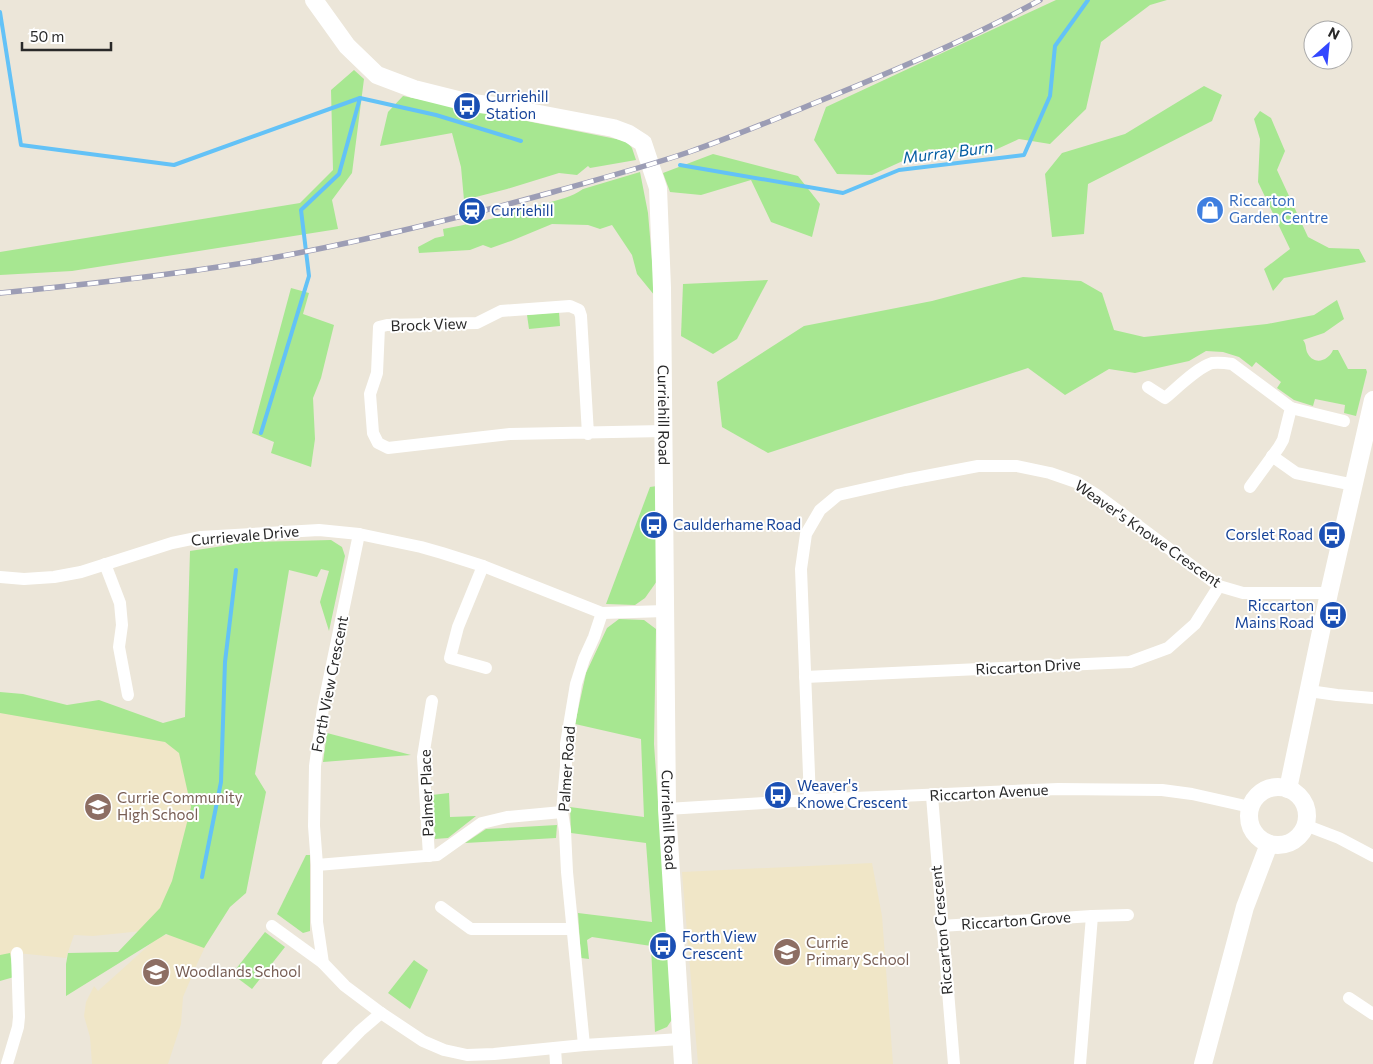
<svg xmlns="http://www.w3.org/2000/svg" width="1373" height="1064" viewBox="0 0 1373 1064" font-family="Commissioner,sans-serif">
<style>
.education{fill:#f0e6c7}
.green{fill:#a7e791}
.lines{fill:none;stroke-linecap:round;stroke-linejoin:round}
.stream{stroke:#63c2f7;stroke-width:4}
.street{stroke:#fff;stroke-width:12}
.secondary{stroke:#fff;stroke-width:18}
.rail-casing{stroke:#9c9db5;stroke-width:5.5}
.rail{stroke:#fff;stroke-width:4;stroke-dasharray:11;stroke-linecap:butt}
.labels{text-anchor:middle;stroke-width:4;stroke-linejoin:round;paint-order:stroke}
.transit-label{font-size:15px;fill:#164399;stroke:#fff;text-anchor:start}
.shop-label{font-size:15px;fill:#366cbe;stroke:#fff;text-anchor:start}
.street-label{font-size:15px;fill:#292929;stroke:#fff}
.education-label{font-size:15px;fill:#785e54;stroke:#fff;text-anchor:start}
.water-label{font-size:16px;font-style:italic;fill:#045da2;stroke:#fff}
</style>
<rect width="100%" height="100%" fill="#ece6d9"/>
<g class="education">
<polygon points="0,701 213,737 179,878 152,930 93,936 74,935 66,958 17,953 0,958"/>
<polygon points="872,863 882,916 893,1064 698,1064 682,872"/>
<polygon points="226,902 197,964 183,997 181,1024 168,1064 92,1064 90,1037 84,1016 86,1002 94,986 98,991 158,937 175,933"/>
</g>
<g class="green">
<polygon points="1056,0 1167,0 1150,5 1101,42 1086,109 1050,144 1019,139 984,155 929,149 872,175 837,174 814,140 826,107"/>
<polygon points="354,70 364,79 352,173 332,200 338,229 72,271 0,275 0,252 300,203 333,170 331,90"/>
<polygon points="1204,86 1222,95 1212,121 1088,184 1084,234 1052,237 1045,174 1062,153 1125,134"/>
<polygon points="403,96 626,141 632,148 636,160 590,168 588,166 577,175 559,173 507,189 464,200 461,167 452,133 380,146 388,112"/>
<polygon points="1260,111 1271,118 1285,151 1277,170 1308,237 1329,248 1359,249 1366,262 1284,278 1273,291 1264,269 1290,249 1258,182 1260,139 1254,119"/>
<polygon points="713,154 798,176 820,204 812,237 771,222 751,180 701,195 670,192 663,173"/>
<path d="M640,172L648,213L655,296L637,274L632,255L612,225L600,229L588,225L552,224L511,241L491,248L483,245L470,250L419,253L418,247L435,238L444,236L443,229C477,223 510,214 544,204C558,200 572,197 583,189Z"/>
<path d="M1023,277L1081,281L1102,293L1114,330L1144,337L1267,324L1314,315L1337,300L1344,319L1324,333L1303,340C1307,345 1305,349 1308,354C1315,366 1329,360 1333,350H1338L1348,369H1366L1367,372L1356,416L1344,413L1345,405L1315,399L1313,406L1294,400L1277,388L1281,382L1256,362L1252,367L1239,357L1223,352L1206,351L1189,361L1135,373L1109,369L1065,395L1028,368L768,453L722,427L717,382L804,326L932,301Z"/>
<polygon points="768,280 737,339 713,354 681,336 683,284"/>
<polygon points="291,288 309,293 303,314 334,325 321,378 313,398 315,439 311,467 271,453 274,442 252,433"/>
<polygon points="559,312 560,326 529,329 527,315"/>
<polygon points="657,486 657,581 645,598 635,605 606,604 650,487"/>
<polygon points="331,540 342,547 345,556 329,631 320,602 329,571 321,569 317,577 289,570 255,774 266,792 246,893 230,907 204,948 166,934 66,996 66,964 68,953 118,952 160,908 172,881 191,807 179,753 165,742 0,713 0,692 23,694 67,705 99,700 163,723 185,717 190,551 249,542"/>
<polygon points="619,619 644,620 656,629 654,744 673,1018 667,1027 655,1032 651,946 592,937 587,940 589,959 581,958 578,913 652,922 646,843 571,833 570,807 644,817 641,739 575,724 586,673 607,628"/>
<polygon points="327,733 411,755 323,762"/>
<polygon points="449,793 450,817 476,816 448,838 435,839 432,795"/>
<polygon points="557,825 556,838 465,843 486,829"/>
<polygon points="306,855 310,855 310,931 303,933 277,914"/>
<polygon points="265,932 285,947 252,989 232,974"/>
<polygon points="10,953 14,977 0,981 0,955"/>
<polygon points="414,960 428,970 410,1009 388,993"/>
</g>
<g class="lines">
<g class="stream">
<polyline points="0,12 21,145 174,165 360,98 436,115 521,141"/>
<polyline points="680,165 843,193 899,170 1024,155 1050,96 1055,46 1088,0"/>
<polyline points="261,433 309,276 301,210 339,174 360,98"/>
<polyline points="202,877 221,782 225,662 236,570"/>
</g>
<g class="street">
<path d="M1148,387L1165,398C1177,388 1198,367 1212,363C1219,362 1226,363 1232,364L1291,408L1283,440L1279,447L1250,487"/>
<polyline points="1291,408 1344,421"/>
<polyline points="588,434 581,316 579,310 570,306 501,311 477,323 387,325 379,327 377,373 370,394 373,433 378,443 388,448 510,434 664,431"/>
<polyline points="1272,456 1296,473 1354,485"/>
<polyline points="359,534 323,708 315,766 314,826 317,865 317,922 323,963 345,986 381,1013 423,1041 444,1050 467,1055 494,1054 584,1045 681,1039"/>
<polyline points="105,564 120,603 122,625 119,647 128,695"/>
<polyline points="483,566 458,627 450,658 486,668"/>
<polyline points="0,577 24,579 54,577 81,572 172,543 201,537 319,530 359,534 421,547 442,553 483,566 602,613 665,611"/>
<polyline points="805,677 1130,662 1168,648 1195,624 1219,586"/>
<polyline points="1309,691 1337,695 1373,698"/>
<polyline points="932,796 954,1064"/>
<polyline points="810,800 801,569 806,534 820,510 838,495 905,480 978,466 1017,466 1050,473 1076,482 1097,495 1219,586 1243,593 1329,593"/>
<polyline points="667,809 810,800 1058,789 1162,790 1192,794 1250,807"/>
<polyline points="1305,825 1339,838 1373,856"/>
<polyline points="429,856 423,757 432,701"/>
<polyline points="317,865 437,855 482,823 507,817 562,812"/>
<polyline points="441,907 471,929 572,929"/>
<polyline points="1092,916 1128,915"/>
<polyline points="272,926 323,963"/>
<polyline points="941,926 1092,916 1080,1064"/>
<polyline points="1349,998 1373,1014"/>
<polyline points="584,1045 567,872 565,831 562,812 566,766 566,744 576,684 584,659 594,637 602,613"/>
<polyline points="555,1048 556,1064"/>
<polyline points="7,1064 18,1027 19,1017 17,953"/>
<polyline points="328,1064 360,1031 381,1013"/>
</g>
<g class="secondary">
<path id="s1" d="M314,0L347,46L377,75L414,89L466,102L502,107L613,128L629,134L643,143L658,188L662,288L667,809L683,1064"/>
<circle cx="1278" cy="816" r="29"/>
<polyline points="1288,789 1329,593 1373,400"/>
<polyline points="1203,1064 1245,907 1269,844"/>
</g>
<g class="rail-casing">
<path id="rail" d="M0,293C81,285 163,276 244,263C348,245 451,220 553,192C599,179 645,167 689,152C738,135 785,115 832,96C903,67 973,37 1040,0"/>
</g>
<use href="#rail" class="rail"/>
</g>
<defs>
<g id="bus-disc" transform="scale(1.4375)"><circle r="9.5" fill="#1a4fb4" stroke="#fff"/><path d="M-5-6H5V4H4V6H2V4H-2V6H-4V4H-5ZM-3.5-4V0h7V-4ZM-3.5 1.2v1.5H-2V1.2ZM2 1.2v1.5H3.5V1.2Z" fill="#fff"/></g>
<g id="shop-disc" transform="scale(1.4375)"><circle r="9.5" fill="#3f7fe0" stroke="#fff"/><path d="M-5-2.5h2.3a2.7 3.5 0 0 1 5.4 0H5L5.5 6h-11ZM-1.5-2.5h3a1.5 2.3 0 0 0-3 0Z" fill="#fff"/></g>
<g id="station-disc" transform="scale(1.4375)"><circle r="9.5" fill="#1a4fb4" stroke="#fff"/><path d="M-3-6H3Q5-6 5-4V2Q5 4 3 4L4.5 6H3L1.5 4h-3L-3 6H-4.5L-3 4Q-5 4-5 2V-4Q-5-6-3-6ZM-3.5-4v3h7v-3ZM-3.5 1v1.5H-2V1ZM2 1v1.5H3.5V1Z" fill="#fff"/></g>
<g id="school-disc" transform="scale(1.4375)"><circle r="9.5" fill="#8d6e63" stroke="#fff"/><path d="M0-5L7-2L0 1L-7-2ZM-4 1L0 2.5L4 1V4Q0 6-4 4Z" fill="#fff"/></g>
</defs>
<g fill-rule="evenodd">
<use href="#bus-disc" x="467" y="106"/>
<use href="#shop-disc" x="1210" y="210"/>
<use href="#station-disc" x="472" y="211"/>
<use href="#bus-disc" x="654" y="525"/>
<use href="#bus-disc" x="1332" y="535"/>
<use href="#bus-disc" x="1333" y="615"/>
<use href="#bus-disc" x="778" y="795"/>
<use href="#school-disc" x="98" y="807"/>
<use href="#bus-disc" x="663" y="946"/>
<use href="#school-disc" x="787" y="952"/>
<use href="#school-disc" x="156" y="972"/>
</g>
<g class="labels">
<g class="transit-label">
<text x="486" y="102">Curriehill<tspan x="486" dy="17">Station</tspan></text>
<text x="491" y="216">Curriehill</text>
<text x="673" y="530">Caulderhame Road</text>
<text x="1313" y="540" text-anchor="end">Corslet Road</text>
<text x="1314" y="611" text-anchor="end">Riccarton<tspan x="1314" dy="17">Mains Road</tspan></text>
<text x="797" y="791">Weaver's<tspan x="797" dy="17">Knowe Crescent</tspan></text>
<text x="682" y="942">Forth View<tspan x="682" dy="17">Crescent</tspan></text>
</g>
<g class="shop-label">
<text x="1229" y="206">Riccarton<tspan x="1229" dy="17">Garden Centre</tspan></text>
</g>
<g class="street-label">
<text transform="translate(429 325) rotate(-2)" y="5">Brock View</text>
<text dy="5" stroke="none"><textPath href="#s1" startOffset="649">Curriehill Road</textPath></text>
<text transform="translate(1148 534) rotate(35)" y="5">Weaver's Knowe Crescent</text>
<text transform="translate(245 536) rotate(-5)" y="5">Currievale Drive</text>
<text transform="translate(1028 667) rotate(-3)" y="5">Riccarton Drive</text>
<text transform="translate(330 684) rotate(-79)" y="5">Forth View Crescent</text>
<text transform="translate(567 769) rotate(-86)" y="5">Palmer Road</text>
<text transform="translate(427 793) rotate(-92)" y="5">Palmer Place</text>
<text transform="translate(989 793) rotate(-3)" y="5">Riccarton Avenue</text>
<text dy="5" stroke="none"><textPath href="#s1" startOffset="1054">Curriehill Road</textPath></text>
<text transform="translate(1016 921) rotate(-4)" y="5">Riccarton Grove</text>
<text transform="translate(942 930) rotate(-95)" y="5">Riccarton Crescent</text>
</g>
<g class="education-label">
<text x="117" y="803">Currie Community<tspan x="117" dy="17">High School</tspan></text>
<text x="806" y="948">Currie<tspan x="806" dy="17">Primary School</tspan></text>
<text x="175" y="977">Woodlands School</text>
</g>
<g class="water-label">
<text transform="translate(948 152) rotate(-7)" y="6">Murray Burn</text>
</g>
</g>
<g transform="translate(1328 45) rotate(27)"><circle r="24" fill="#ffffff" stroke="#a9a9a9"/>
<path d="M0-4L9 19L0 12L-9 19Z" fill="#3347ff"/>
<text y="-8" font-size="14" font-weight="bold" text-anchor="middle" fill="#292929">N</text>
</g>
<path d="M22 42v8h89v-8" fill="none" stroke="#292929" stroke-width="2.5"/>
<text x="30" y="42" font-size="15" fill="#292929" stroke="#ffffff" stroke-width="4" paint-order="stroke">50 m</text>
</svg>
